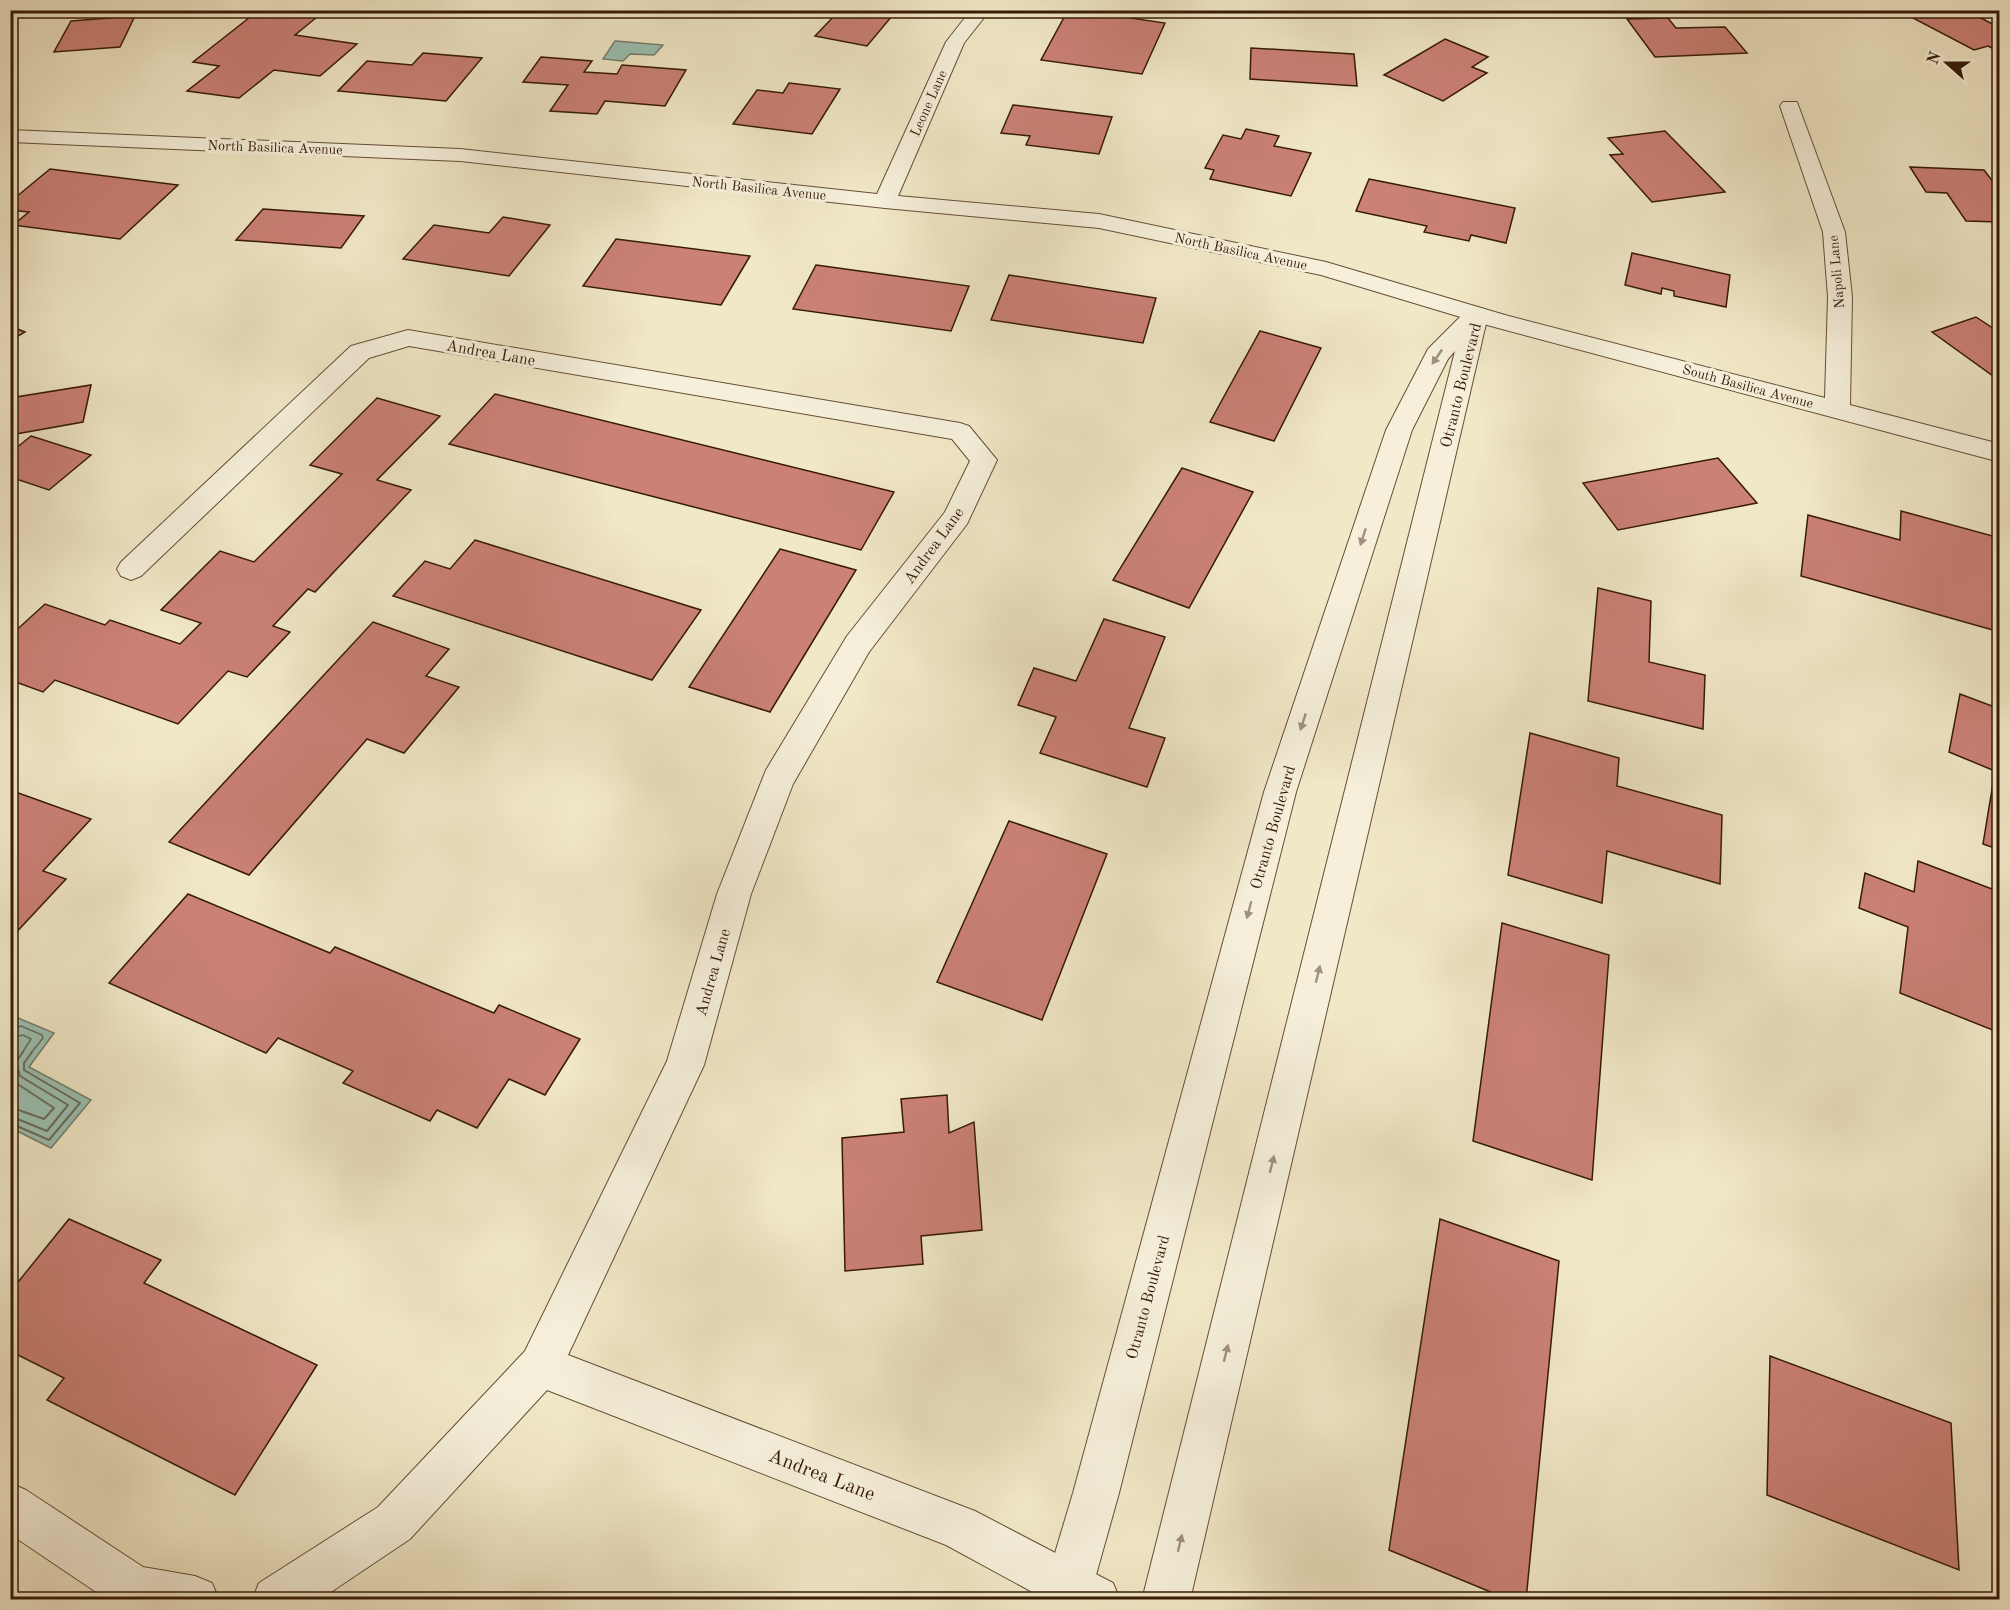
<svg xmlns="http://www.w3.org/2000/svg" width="2010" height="1610" viewBox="0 0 2010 1610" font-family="'Old Standard TT',serif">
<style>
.water{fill:#9bc0b2;stroke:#737e6e;stroke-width:1.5}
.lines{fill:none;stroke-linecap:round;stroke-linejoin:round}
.shore-far1{stroke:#686d5c;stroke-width:1.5}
.shore{stroke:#686d5c;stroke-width:2}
.building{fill:#cb8176;stroke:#361a07;stroke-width:1.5}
.minor-casing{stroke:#654e37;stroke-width:2}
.tertiary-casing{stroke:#654e37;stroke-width:2}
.minor{fill:#f6f0db;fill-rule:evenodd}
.tertiary{fill:#f6f0db;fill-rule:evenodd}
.oneway{fill:#a0907c}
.labels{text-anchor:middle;stroke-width:6;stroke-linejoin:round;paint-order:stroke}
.far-street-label{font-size:14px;fill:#361a07;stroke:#f6f0db}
.street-label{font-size:16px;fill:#361a07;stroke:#f6f0db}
.near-street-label{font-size:20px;fill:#361a07;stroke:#f6f0db}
</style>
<rect width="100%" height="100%" fill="#f1e8c7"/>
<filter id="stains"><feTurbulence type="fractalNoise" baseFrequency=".00333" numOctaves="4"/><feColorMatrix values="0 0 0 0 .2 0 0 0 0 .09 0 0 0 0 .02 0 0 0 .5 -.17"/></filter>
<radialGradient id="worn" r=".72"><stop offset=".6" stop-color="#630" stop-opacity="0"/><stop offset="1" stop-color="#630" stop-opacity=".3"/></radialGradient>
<g class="water">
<polygon points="615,41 616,41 663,45 654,55 630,54 623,61 603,59"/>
<polygon points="18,1018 54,1033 29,1067 91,1100 51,1148 11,1128 11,1027"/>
</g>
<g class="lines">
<g class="shore-far1">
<polyline points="10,1030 21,1026 42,1035 43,1038 31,1053"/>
<polyline points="10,1038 23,1035 31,1039 22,1053"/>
</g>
<g class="shore">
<polyline points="10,1079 54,1108 44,1119 10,1107"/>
<polyline points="10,1116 47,1131 68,1105 20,1076 16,1062 23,1052"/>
<polyline points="10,1123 49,1140 80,1103 24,1070 24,1063 32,1052"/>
</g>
</g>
<g class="building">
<polygon points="259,10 322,13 295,35 357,44 320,76 274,70 239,98 187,91 219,66 193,62"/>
<polygon points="820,10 897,10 867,46 815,36 837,13"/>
<polygon points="1068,10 1076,10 1165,23 1142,74 1041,60"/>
<polygon points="1934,10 1966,10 2000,28 2000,52 1988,46 1974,50 1911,17"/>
<polygon points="135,16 120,47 54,52 71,21"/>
<polygon points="1668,18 1676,28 1725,27 1747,53 1655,57 1627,19"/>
<polygon points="1445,39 1488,57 1472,67 1487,73 1443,101 1384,75"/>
<polygon points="1251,48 1354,54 1357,86 1250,79"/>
<polygon points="423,53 482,58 446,101 338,91 367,61 412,65"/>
<polygon points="541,57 592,61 584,72 617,74 622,65 686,70 665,106 605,101 597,114 550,111 568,85 523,82"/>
<polygon points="789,83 840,89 812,134 733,124 757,90 783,93"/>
<polygon points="1013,105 1112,117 1099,154 1026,145 1030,136 1001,133"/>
<polygon points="1246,129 1279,136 1274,146 1311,153 1291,196 1210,179 1214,170 1205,168 1223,135 1241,139"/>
<polygon points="1665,131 1725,192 1652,202 1610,155 1623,154 1608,138"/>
<polygon points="1910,167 1984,170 2000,191 2000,222 1966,221 1947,193 1926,192"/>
<polygon points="50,169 178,185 120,239 13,225 29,212 10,210 10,202"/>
<polygon points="1369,179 1515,208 1506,243 1471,235 1469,241 1424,232 1427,226 1356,211"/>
<polygon points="263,209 364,216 341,248 236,240"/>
<polygon points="503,217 550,225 509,276 403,259 434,225 489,233"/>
<polygon points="616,239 750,256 721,305 583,286"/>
<polygon points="1632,253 1730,275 1726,307 1674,296 1674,291 1662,288 1661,294 1625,285"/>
<polygon points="816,265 969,286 951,331 793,309"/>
<polygon points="1009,275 1156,298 1143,343 991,320"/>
<polygon points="1976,317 2000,333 2000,381 1932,332"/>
<polygon points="10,326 25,332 10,341"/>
<polygon points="1260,331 1321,348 1274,441 1210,422"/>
<polygon points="91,385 83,422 10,435 10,398"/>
<polygon points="495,394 894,492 861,550 449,444"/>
<polygon points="377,398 440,416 377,480 411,490 315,592 308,589 273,626 290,632 247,677 228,671 178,724 55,680 43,692 10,680 10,636 45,604 105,625 110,620 180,644 201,623 161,610 220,551 254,562 342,474 310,465"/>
<polygon points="31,436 91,455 49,490 10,477 10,453"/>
<polygon points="1718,458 1757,503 1618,530 1583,483"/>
<polygon points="1182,468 1253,492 1189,608 1113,580"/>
<polygon points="1901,511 2000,538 2000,632 1801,576 1808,515 1900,540"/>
<polygon points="475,540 701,610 652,680 393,596 425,561 450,569"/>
<polygon points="780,549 856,570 770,712 689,687"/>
<polygon points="1598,588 1651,601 1649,662 1705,675 1703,729 1588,701"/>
<polygon points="1104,619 1165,637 1129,728 1165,738 1147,787 1040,753 1056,717 1018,705 1034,668 1076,681"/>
<polygon points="373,622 449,649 426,676 459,687 404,753 367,739 249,875 169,842"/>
<polygon points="1960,694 2000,709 2000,850 1983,844 1995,771 1949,752"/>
<polygon points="1530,733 1619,758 1617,786 1722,815 1720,884 1607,851 1602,903 1508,875"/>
<polygon points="10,790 91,819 43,871 66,879 10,939"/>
<polygon points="1009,821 1107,854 1042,1020 937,982"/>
<polygon points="1918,861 2000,892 2000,1033 1900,993 1908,927 1859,908 1865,873 1914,892"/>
<polygon points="188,894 330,953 335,947 494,1013 499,1005 580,1039 545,1095 509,1079 477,1128 437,1110 430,1121 343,1083 353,1071 278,1038 266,1053 109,983"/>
<polygon points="1502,923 1609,955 1592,1180 1473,1141"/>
<polygon points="947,1095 949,1133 974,1122 982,1230 921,1236 923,1264 845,1271 842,1138 904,1132 901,1099"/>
<polygon points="69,1219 161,1260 144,1283 317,1365 235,1495 47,1400 64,1378 10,1351 10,1292"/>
<polygon points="1440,1219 1559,1261 1526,1600 1510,1600 1389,1550"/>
<polygon points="1770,1356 1951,1423 1959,1570 1767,1495"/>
</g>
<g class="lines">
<g class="minor-casing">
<g id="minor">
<polygon points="971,10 990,10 964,43 898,196 1099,214 1326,262 1505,315 1825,398 1828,297 1823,232 1780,106 1783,102 1797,102 1845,232 1852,297 1850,405 2000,444 2000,462 1487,325 1321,275 1099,228 885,208 460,161 10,142 10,130 460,149 877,194 946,42"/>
<polygon points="408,330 960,423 969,426 997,460 967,524 869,652 793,784 751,894 704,1065 568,1355 975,1511 1113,1583 1120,1600 1047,1600 946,1545 547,1390 410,1539 319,1600 252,1600 259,1583 378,1507 525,1351 667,1061 717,894 766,770 847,636 945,512 970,461 952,439 409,346 369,358 141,576 131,580 121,576 117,569 121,562 351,346"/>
<polygon points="10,1483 26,1490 143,1567 195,1576 212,1583 219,1600 108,1600 10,1534"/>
</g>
</g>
<g class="tertiary-casing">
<polygon id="tertiary" points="1476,307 1484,309 1488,315 1190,1600 1142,1600 1455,351 1448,359 1412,430 1296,792 1119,1493 1089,1600 1041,1600 1073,1493 1264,792 1386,430 1428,349 1468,309"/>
</g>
<use href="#minor" class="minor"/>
<use href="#tertiary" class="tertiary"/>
</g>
<defs><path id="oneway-solid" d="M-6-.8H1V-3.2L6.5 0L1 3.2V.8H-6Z" transform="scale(1.5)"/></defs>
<g class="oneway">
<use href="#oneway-solid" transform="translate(1437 357) rotate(124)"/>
<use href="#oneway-solid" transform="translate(1363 537) rotate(108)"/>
<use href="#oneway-solid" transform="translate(1303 722) rotate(108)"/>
<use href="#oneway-solid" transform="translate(1249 910) rotate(105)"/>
<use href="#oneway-solid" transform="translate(1318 974) rotate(-76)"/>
<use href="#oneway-solid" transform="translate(1272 1164) rotate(-76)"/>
<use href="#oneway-solid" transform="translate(1226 1353) rotate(-76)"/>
<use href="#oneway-solid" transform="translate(1180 1543) rotate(-76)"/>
</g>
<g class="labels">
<g class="far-street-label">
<text transform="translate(928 103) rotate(-66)" y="5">Leone Lane</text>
<text transform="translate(275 147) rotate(2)" y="5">North Basilica Avenue</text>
<text transform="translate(759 188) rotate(6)" y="5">North Basilica Avenue</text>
<text transform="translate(1241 251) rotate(12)" y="5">North Basilica Avenue</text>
<text transform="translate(1836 272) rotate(-95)" y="5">Napoli Lane</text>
<text transform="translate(1748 386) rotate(15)" y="5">South Basilica Avenue</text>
</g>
<g class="street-label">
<text transform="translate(491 352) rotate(10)" y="6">Andrea Lane</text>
<text transform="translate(1460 385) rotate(-76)" y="6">Otranto Boulevard</text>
<text transform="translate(933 545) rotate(-54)" y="6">Andrea Lane</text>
<text transform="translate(1272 827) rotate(-74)" y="6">Otranto Boulevard</text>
<text transform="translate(712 972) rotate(-74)" y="6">Andrea Lane</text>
<text transform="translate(1147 1297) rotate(-75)" y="6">Otranto Boulevard</text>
</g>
<g class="near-street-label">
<text transform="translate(822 1474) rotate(21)" y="7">Andrea Lane</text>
</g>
</g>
<rect width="2010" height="1610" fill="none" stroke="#f1e8c7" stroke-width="36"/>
<rect x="12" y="12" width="1986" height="1586" fill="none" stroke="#361a07" stroke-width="3"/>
<rect x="18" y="18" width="1974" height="1574" fill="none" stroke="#361a07" stroke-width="1.5"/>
<g transform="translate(1947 63) rotate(291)" stroke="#f6f0db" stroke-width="4.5" paint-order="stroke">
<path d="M0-4.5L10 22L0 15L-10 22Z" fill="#361a07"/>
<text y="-9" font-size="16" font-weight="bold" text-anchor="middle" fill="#361a07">N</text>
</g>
<rect width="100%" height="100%" filter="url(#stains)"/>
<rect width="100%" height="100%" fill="url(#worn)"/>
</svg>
